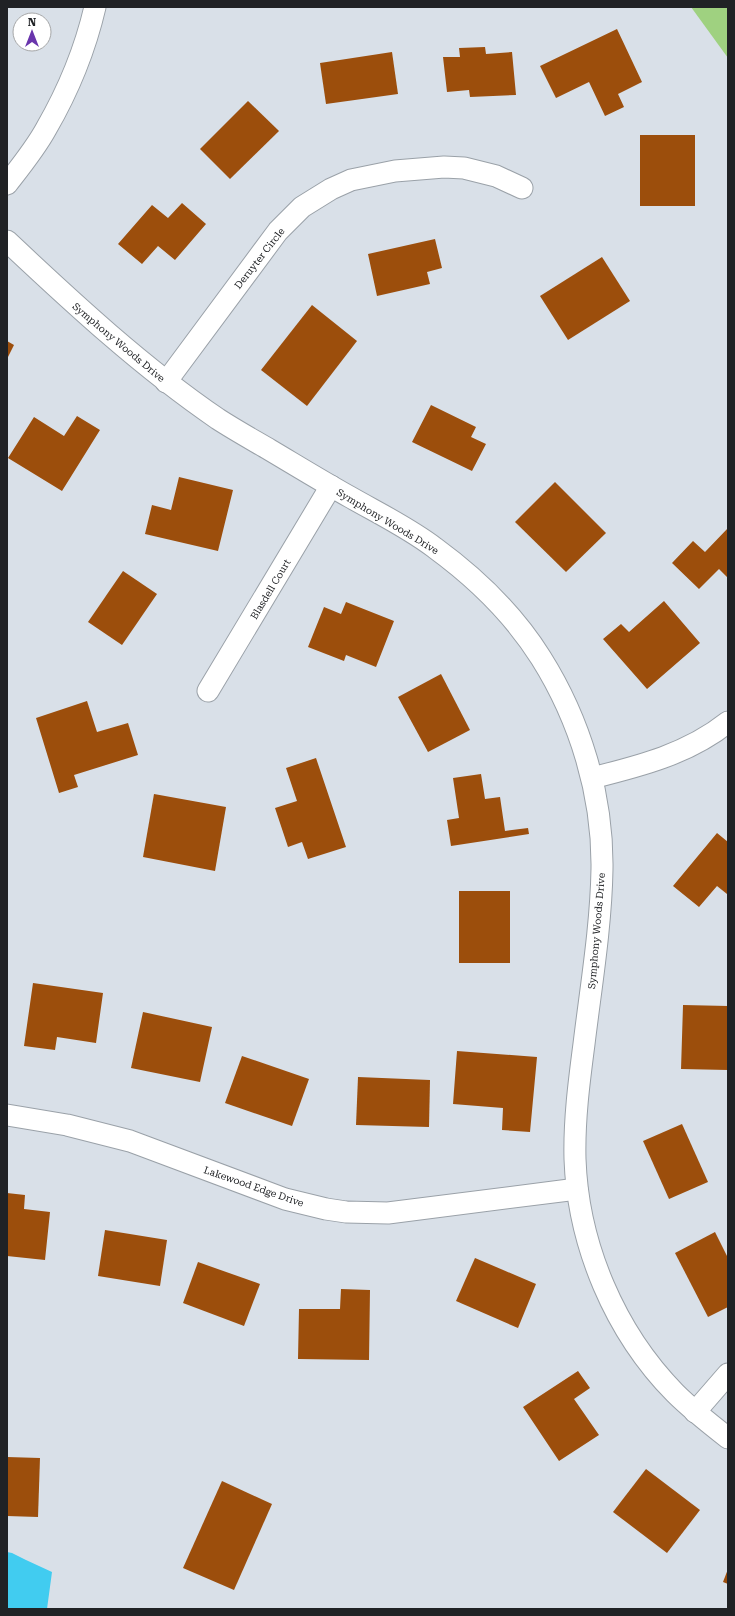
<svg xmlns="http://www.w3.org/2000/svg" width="735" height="1616" viewBox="0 0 735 1616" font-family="'Roboto Serif',serif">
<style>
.green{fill:#9fd180}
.water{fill:#41ccf0}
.building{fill:#9c4e0c}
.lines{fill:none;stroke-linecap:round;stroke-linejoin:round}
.minor-casing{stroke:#9aa1a8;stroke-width:23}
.minor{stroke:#fff;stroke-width:21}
.labels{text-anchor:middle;stroke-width:4;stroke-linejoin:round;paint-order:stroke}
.street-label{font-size:10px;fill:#202225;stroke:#fff}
</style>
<rect width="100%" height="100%" fill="#d9e0e8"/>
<polygon class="green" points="691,7 728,7 728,58"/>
<polygon class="water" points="7,1552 12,1553 26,1560 52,1572 47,1609 7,1609"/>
<g class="building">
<polygon points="617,29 642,82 618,94 624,107 605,116 589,82 556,98 540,66"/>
<polygon points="485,47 486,54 512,52 516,95 470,97 469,90 447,92 443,57 460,57 459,48"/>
<polygon points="392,52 398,94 326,104 320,63"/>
<polygon points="248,101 279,131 230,179 200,149"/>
<rect x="640" y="135" width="55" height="71"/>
<polygon points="182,203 206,224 175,260 158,246 142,264 118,244 152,205 168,218"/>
<polygon points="435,239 442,268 427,272 430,284 377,296 368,254"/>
<polygon points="602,257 630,301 568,340 540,296"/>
<polygon points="312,305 357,341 307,406 261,370"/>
<polygon points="7,341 14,345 7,359"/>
<polygon points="431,405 476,427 471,437 486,444 472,471 412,442"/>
<polygon points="77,416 100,430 62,491 8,458 34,417 64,436"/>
<polygon points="179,477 233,490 218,551 145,534 152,505 171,510"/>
<polygon points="555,482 606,533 566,572 515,522"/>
<polygon points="728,528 728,578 719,569 699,589 672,563 693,541 705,552"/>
<polygon points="123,571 157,594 122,645 88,622"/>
<polygon points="664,601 700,643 647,689 603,639 621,624 629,632"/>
<polygon points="346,602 394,621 376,667 346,655 344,661 308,647 324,607 341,614"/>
<polygon points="441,674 470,730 428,752 398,697"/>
<polygon points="87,701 97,732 128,723 138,755 74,775 78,787 59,793 36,718"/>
<polygon points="316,758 346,847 308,859 302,842 288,847 275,808 297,801 286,768"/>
<polygon points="481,774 485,799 500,797 505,831 528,828 529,834 451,846 447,820 459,818 453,778"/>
<polygon points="154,794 226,807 215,871 143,857"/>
<polygon points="717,833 728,842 728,893 727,894 717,886 699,907 673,886"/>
<rect x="459" y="891" width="51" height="72"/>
<polygon points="33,983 103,993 96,1043 57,1037 55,1050 24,1046"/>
<polygon points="683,1005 728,1006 728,1070 681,1069"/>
<polygon points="143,1012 212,1027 200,1082 131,1068"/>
<polygon points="457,1051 537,1057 530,1132 502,1130 503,1108 453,1104"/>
<polygon points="242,1056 309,1079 292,1126 225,1103"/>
<polygon points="358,1077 430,1080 429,1127 356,1125"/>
<polygon points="682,1124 708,1182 669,1199 643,1141"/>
<polygon points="7,1193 25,1195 24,1209 50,1212 45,1260 7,1256"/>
<polygon points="105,1230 167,1240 160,1286 98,1276"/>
<polygon points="715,1232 728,1258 728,1307 708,1317 675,1253"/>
<polygon points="475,1258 536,1284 518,1328 456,1301"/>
<polygon points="198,1262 260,1284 244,1326 183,1303"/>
<polygon points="341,1289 370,1290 369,1360 298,1359 299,1309 340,1309"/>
<polygon points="578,1371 590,1388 574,1399 599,1435 559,1461 523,1407"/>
<polygon points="7,1457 40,1458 38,1517 7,1516"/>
<polygon points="646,1469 700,1510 667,1553 613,1512"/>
<polygon points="222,1481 272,1504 234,1590 183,1568"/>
<polygon points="728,1569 728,1584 723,1582"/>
</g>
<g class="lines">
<g class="minor-casing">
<g id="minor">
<path d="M7,184C21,166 35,149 46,129C68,91 85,50 95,7"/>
<path d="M7,241C74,304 142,367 218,419C235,430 253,440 270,450C297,466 323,482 350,497C378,513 409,528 435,548C476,578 514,615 541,658C580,720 603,795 602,869C601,927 591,986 584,1044C579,1082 574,1121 575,1159C578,1245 615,1332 675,1393C692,1410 710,1424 728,1438"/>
<polyline points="166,382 278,231 302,207 331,189 351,180 395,171 444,167 464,168 496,176 522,188"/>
<polyline points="208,691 331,486"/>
<path d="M592,778C640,766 688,754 728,722"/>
<polyline points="7,1115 67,1125 130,1141 285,1199 326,1209 346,1212 388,1213 577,1189"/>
<polyline points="695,1412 728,1374"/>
</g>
</g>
<use href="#minor" class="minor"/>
</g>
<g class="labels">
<g class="street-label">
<text transform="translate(259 258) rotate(-52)" y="4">Deruyter Circle</text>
<text transform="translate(119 342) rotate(40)" y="4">Symphony Woods Drive</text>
<text transform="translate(388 521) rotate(31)" y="4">Symphony Woods Drive</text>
<text transform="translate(270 589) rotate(-59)" y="4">Blasdell Court</text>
<text transform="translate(596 931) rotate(-85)" y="4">Symphony Woods Drive</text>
<text transform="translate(254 1186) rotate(19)" y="4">Lakewood Edge Drive</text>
</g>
</g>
<rect width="735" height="1616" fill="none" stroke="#202225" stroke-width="16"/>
<g transform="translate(32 32)"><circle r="19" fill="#ffffff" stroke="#a6a7a8"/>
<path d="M0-3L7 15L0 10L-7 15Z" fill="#6935ac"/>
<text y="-6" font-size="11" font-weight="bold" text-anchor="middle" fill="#202225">N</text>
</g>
</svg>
